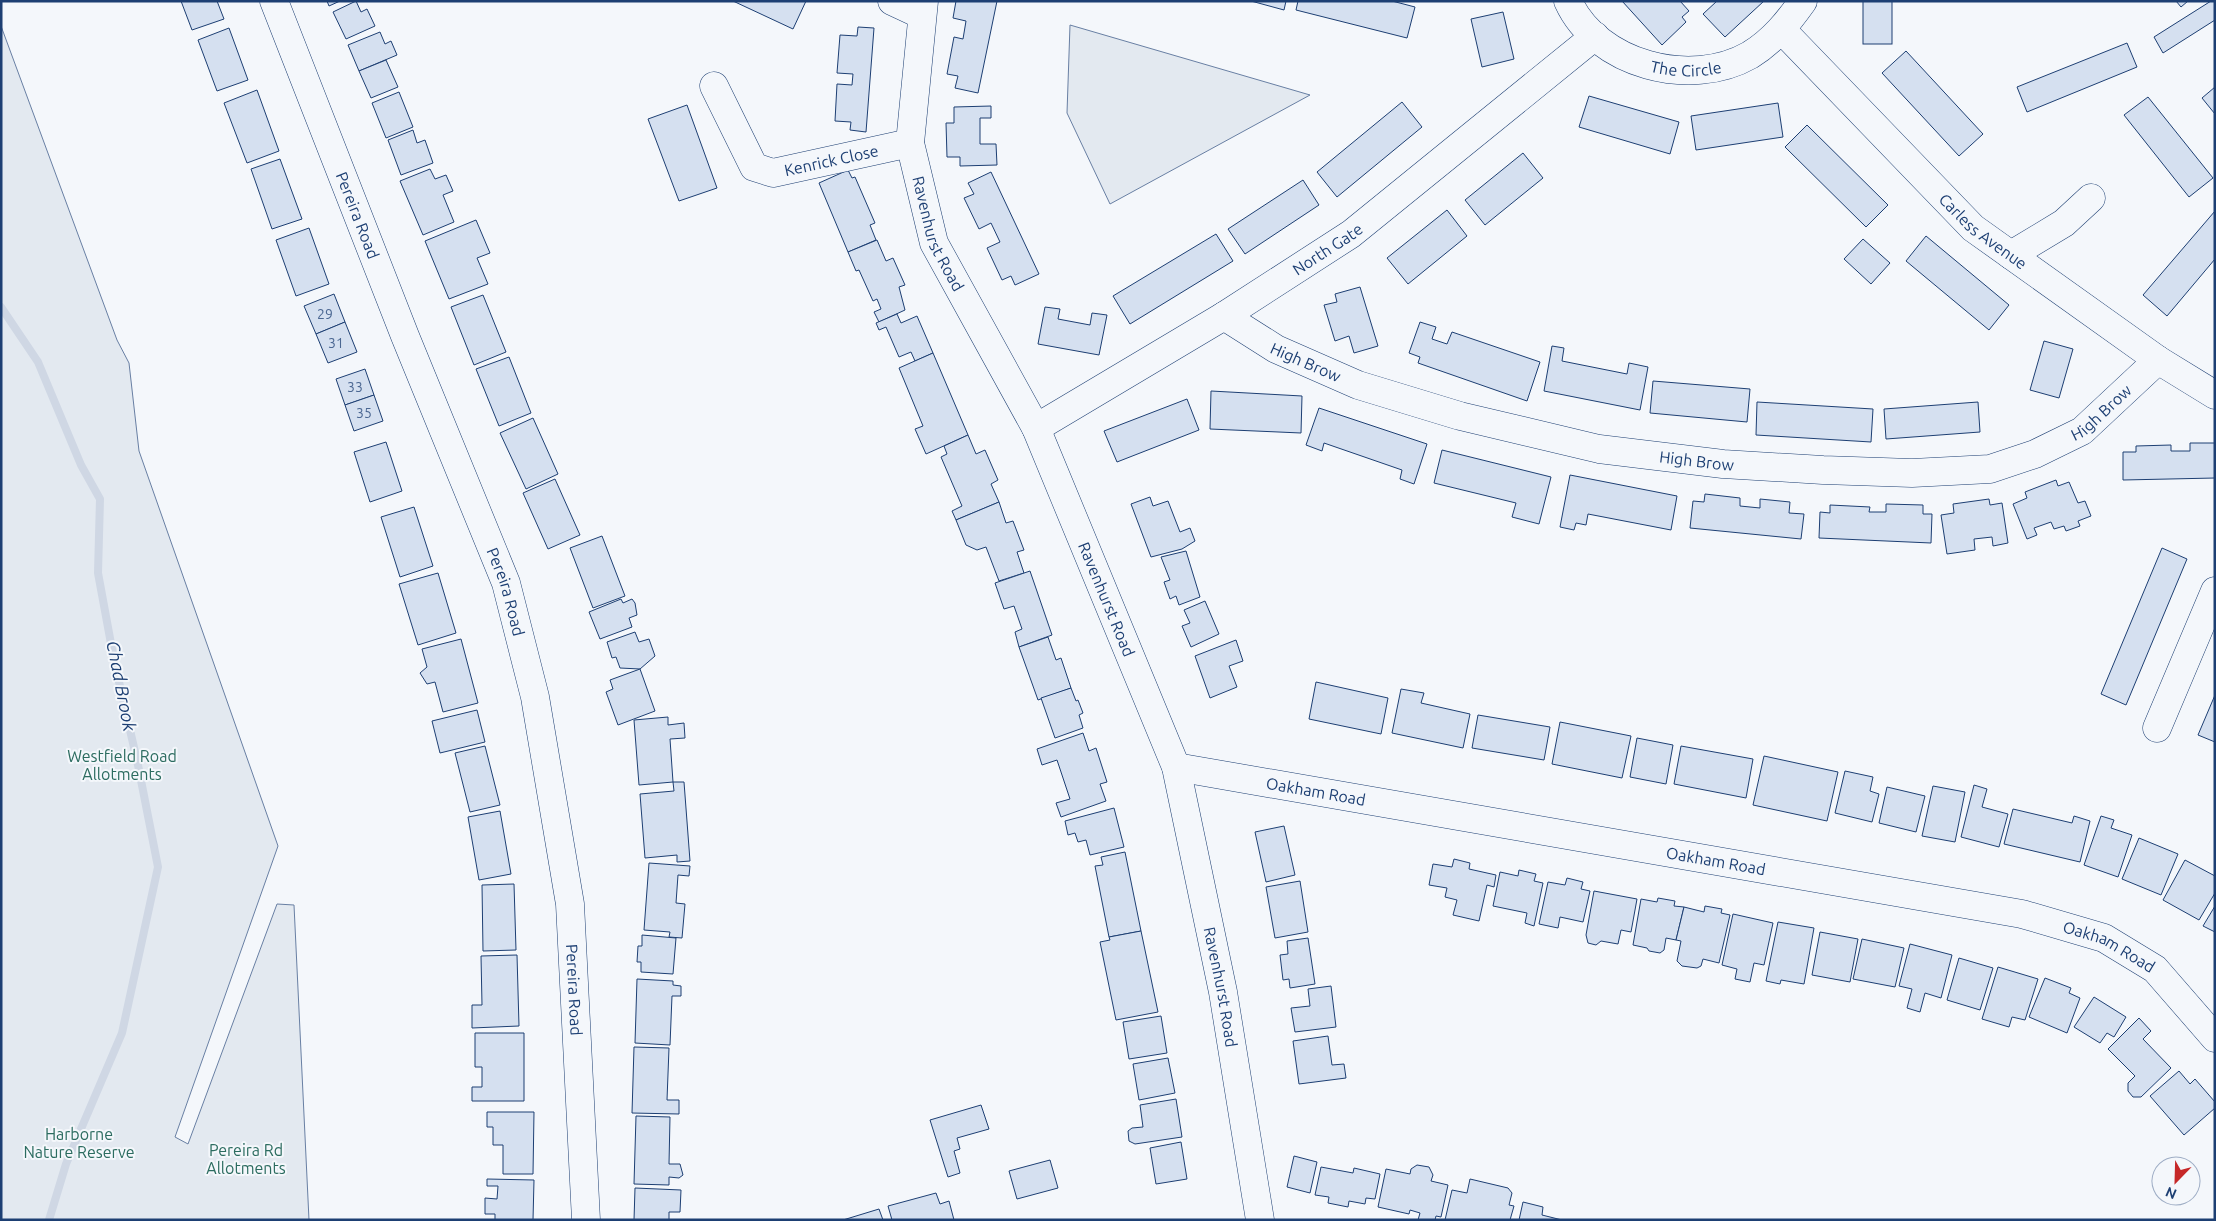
<svg xmlns="http://www.w3.org/2000/svg" width="2216" height="1221" viewBox="0 0 2216 1221" font-family="Ubuntu,sans-serif">
<style>
.green{fill:#e3e9f0;stroke:#687fa3}
.lines{fill:none;stroke-linecap:round;stroke-linejoin:round}
.stream{stroke:#cfd7e4;stroke-width:8}
.building{fill:#d5e0f0;stroke:#1d3f73}
.minor-casing{stroke:#1d3f73;stroke-width:29}
.minor{stroke:#f4f7fb;stroke-width:28}
.labels{text-anchor:middle;stroke-width:4;stroke-linejoin:round;paint-order:stroke}
.number-label{font-size:14px;fill:#4b6792}
.street-label{font-size:16px;fill:#1d3f73;stroke:#f4f7fb}
.park-label{font-size:16px;fill:#2c6c60;stroke:#f4f7fb}
.water-label{font-size:18px;font-style:italic;fill:#1d3f73;stroke:#f4f7fb}
</style>
<rect width="100%" height="100%" fill="#f4f7fb"/>
<g class="green">
<polygon points="1070,25 1310,95 1110,204 1067,113"/>
<polygon points="1,26 117,340 129,363 139,451 278,846 175,1137 188,1144 277,904 294,905 309,1220 1,1220"/>
</g>
<g class="lines">
<polyline class="stream" points="1,307 38,362 81,465 100,499 98,573 114,660 138,765 158,867 122,1033 66,1164 49,1220"/>
</g>
<g class="building">
<polygon points="181,1 217,1 224,19 192,30"/>
<polygon points="327,1 340,1 329,6"/>
<polygon points="356,1 361,12 367,9 375,26 346,39 333,12"/>
<polygon points="733,1 806,1 793,29"/>
<polygon points="956,1 997,1 978,93 955,88 958,76 947,74 954,37 963,39 966,21 953,18"/>
<polygon points="1251,1 1286,1 1284,10"/>
<polygon points="1298,1 1392,1 1415,7 1407,38 1296,10"/>
<polygon points="1622,1 1680,1 1689,11 1682,17 1686,22 1662,45"/>
<polygon points="1717,1 1764,1 1725,37 1703,14"/>
<rect x="1863" y="1" width="29" height="43"/>
<polygon points="2176,1 2188,1 2181,7"/>
<polygon points="2211,1 2215,1 2215,20 2163,53 2154,37"/>
<polygon points="1503,12 1514,59 1482,67 1471,19"/>
<polygon points="858,27 874,28 866,132 850,130 851,122 835,121 837,84 852,85 853,74 837,73 840,35 857,36"/>
<polygon points="229,28 248,80 217,91 198,40"/>
<polygon points="380,32 385,44 391,41 397,55 359,71 348,45"/>
<polygon points="2127,43 2137,67 2027,112 2017,87"/>
<polygon points="1906,51 1983,134 1959,156 1882,73"/>
<polygon points="386,60 398,87 371,98 359,71"/>
<polygon points="2215,87 2215,114 2202,98"/>
<polygon points="257,90 279,151 247,163 224,103"/>
<polygon points="399,92 413,127 386,138 372,103"/>
<polygon points="1589,96 1679,122 1670,154 1579,127"/>
<polygon points="2148,97 2213,178 2189,197 2124,115"/>
<polygon points="1402,102 1422,127 1337,197 1317,172"/>
<polygon points="1778,103 1783,137 1696,150 1691,116"/>
<polygon points="687,105 717,188 679,201 648,119"/>
<polygon points="991,106 991,118 980,118 980,144 996,144 997,165 960,166 960,157 947,157 946,123 954,123 954,107"/>
<polygon points="1807,125 1888,205 1866,227 1785,147"/>
<polygon points="413,130 417,143 425,140 433,163 401,175 388,140"/>
<polygon points="1523,153 1543,178 1485,225 1465,200"/>
<polygon points="280,159 302,219 272,229 251,169"/>
<polygon points="430,169 435,179 446,175 453,191 443,195 454,222 423,235 400,181"/>
<polygon points="848,170 852,178 855,177 875,223 870,225 876,240 848,252 819,183"/>
<polygon points="991,172 1039,274 1015,285 1011,276 1002,280 987,248 1000,242 991,223 979,229 964,198 974,194 968,183"/>
<polygon points="1303,180 1319,205 1245,254 1228,229"/>
<polygon points="1447,210 1467,236 1408,284 1387,258"/>
<polygon points="2215,211 2215,259 2167,316 2143,295"/>
<polygon points="476,220 490,253 477,258 488,284 449,299 425,241"/>
<polygon points="309,228 329,284 296,296 276,240"/>
<polygon points="1216,234 1233,261 1130,324 1113,296"/>
<polygon points="1926,236 2009,305 1989,330 1906,261"/>
<polygon points="1863,239 1890,263 1871,284 1844,259"/>
<polygon points="877,240 886,261 893,258 905,285 899,287 905,310 879,322 874,312 881,309 877,299 873,301 859,270 856,271 848,252"/>
<polygon points="1360,287 1378,346 1354,353 1349,336 1335,341 1324,305 1337,302 1335,294"/>
<polygon points="334,294 345,322 316,334 304,306"/>
<polygon points="483,295 506,352 474,365 451,307"/>
<polygon points="1045,307 1060,309 1058,319 1090,325 1092,313 1107,315 1099,355 1038,344"/>
<polygon points="897,314 901,323 917,316 933,353 915,361 911,352 899,357 886,327 879,330 876,323"/>
<polygon points="345,322 357,352 328,363 316,334"/>
<polygon points="1420,322 1436,327 1432,339 1447,344 1452,332 1540,362 1527,401 1418,363 1420,357 1409,353"/>
<polygon points="2044,341 2073,349 2059,398 2030,390"/>
<polygon points="1552,346 1564,348 1562,361 1627,374 1629,363 1648,367 1640,410 1544,391"/>
<polygon points="933,353 968,435 926,454 915,429 923,426 899,368"/>
<polygon points="509,357 531,413 499,426 476,369"/>
<polygon points="365,369 374,395 345,405 336,379"/>
<polygon points="1653,381 1750,389 1747,422 1650,413"/>
<polygon points="1211,391 1302,396 1301,433 1210,429"/>
<polygon points="374,395 383,421 354,431 345,405"/>
<polygon points="1187,399 1199,430 1117,462 1104,431"/>
<polygon points="1757,402 1873,409 1871,442 1756,435"/>
<polygon points="1978,402 1980,432 1886,439 1884,409"/>
<polygon points="1319,408 1427,444 1414,484 1400,479 1402,470 1324,443 1322,451 1306,445"/>
<polygon points="533,418 558,474 526,489 500,433"/>
<polygon points="968,435 976,454 985,450 998,480 991,484 999,502 956,520 952,511 962,506 941,457 947,454 944,446"/>
<polygon points="386,442 402,491 370,502 354,452"/>
<polygon points="2190,443 2215,443 2215,478 2123,480 2123,452 2136,452 2136,446 2171,445 2171,451 2190,451"/>
<polygon points="1442,450 1551,477 1539,524 1512,517 1516,503 1434,483"/>
<polygon points="1570,475 1677,496 1671,530 1588,514 1586,525 1576,523 1574,530 1560,527"/>
<polygon points="555,479 580,535 548,549 523,493"/>
<polygon points="2056,480 2058,486 2069,482 2078,503 2085,501 2091,516 2078,521 2080,526 2066,531 2064,526 2054,529 2051,522 2034,528 2037,535 2027,539 2013,504 2027,498 2025,492"/>
<polygon points="1705,494 1740,498 1740,506 1760,508 1760,499 1790,502 1789,513 1804,514 1801,539 1690,528 1693,501 1704,502"/>
<polygon points="1150,497 1153,506 1168,501 1180,532 1190,528 1195,541 1182,549 1151,557 1131,504"/>
<polygon points="1989,499 1990,505 2002,503 2008,543 1993,546 1992,537 1974,539 1975,550 1947,554 1941,515 1954,513 1953,504"/>
<polygon points="999,502 1006,523 1013,521 1024,550 1017,552 1024,573 999,581 986,547 977,550 966,545 956,520"/>
<polygon points="1886,504 1923,505 1923,514 1932,514 1931,543 1819,538 1820,512 1830,513 1830,505 1870,507 1869,512 1886,512"/>
<polygon points="414,507 433,566 400,577 381,517"/>
<polygon points="602,536 625,596 593,608 570,548"/>
<polygon points="2162,548 2187,559 2126,705 2101,694"/>
<polygon points="1186,551 1200,597 1179,605 1176,596 1170,599 1164,582 1170,580 1161,557"/>
<polygon points="1030,571 1052,635 1019,647 1015,632 1022,629 1014,606 1004,609 995,583"/>
<polygon points="438,573 456,633 418,645 399,584"/>
<polygon points="621,599 623,603 632,599 635,603 637,615 629,618 632,627 600,639 589,612"/>
<polygon points="1205,601 1219,634 1191,647 1182,626 1190,623 1184,610"/>
<polygon points="635,632 639,642 649,639 655,656 640,669 620,668 616,657 612,658 607,642"/>
<polygon points="1048,637 1056,660 1061,658 1071,688 1038,700 1019,647"/>
<polygon points="461,639 478,703 443,712 435,682 427,684 420,673 427,667 422,649"/>
<polygon points="1236,640 1243,661 1229,666 1237,687 1210,698 1195,656"/>
<polygon points="640,669 655,711 618,725 606,692 613,689 610,680"/>
<polygon points="1316,682 1388,698 1381,734 1309,719"/>
<polygon points="1071,688 1076,701 1078,700 1083,713 1079,715 1083,728 1055,738 1041,698"/>
<polygon points="1401,689 1424,693 1421,703 1470,714 1463,748 1392,733"/>
<polygon points="2215,695 2215,742 2198,735"/>
<polygon points="477,710 485,742 440,753 432,721"/>
<polygon points="1478,715 1550,727 1544,760 1472,748"/>
<polygon points="668,717 668,725 684,723 685,738 670,739 673,782 639,785 634,720"/>
<polygon points="1560,722 1631,736 1622,778 1552,764"/>
<polygon points="1083,733 1089,751 1096,748 1107,782 1100,784 1106,801 1061,817 1056,803 1070,799 1057,760 1042,765 1037,749"/>
<polygon points="1637,738 1673,745 1666,784 1630,777"/>
<polygon points="485,746 500,805 470,812 455,753"/>
<polygon points="1681,746 1753,759 1746,798 1674,784"/>
<polygon points="1764,756 1838,772 1827,821 1753,805"/>
<polygon points="1845,771 1873,777 1870,791 1879,794 1872,822 1835,813"/>
<polygon points="673,782 684,782 690,861 677,862 677,855 645,858 640,794 674,791"/>
<polygon points="1974,785 1987,789 1982,807 2008,814 1999,847 1961,837"/>
<polygon points="1933,786 1965,792 1955,842 1922,836"/>
<polygon points="1887,787 1925,796 1916,832 1879,823"/>
<polygon points="1114,808 1124,847 1090,855 1086,840 1078,842 1075,833 1068,835 1065,821"/>
<polygon points="2013,809 2072,823 2074,816 2090,821 2080,862 2004,844"/>
<polygon points="500,811 511,874 479,880 468,817"/>
<polygon points="2101,816 2114,820 2111,828 2132,835 2118,877 2084,865"/>
<polygon points="1284,826 1295,875 1266,882 1255,832"/>
<polygon points="2139,838 2178,854 2161,895 2122,879"/>
<polygon points="1125,852 1141,931 1109,937 1095,866 1103,865 1101,857"/>
<polygon points="1454,859 1470,863 1469,869 1496,875 1494,887 1487,885 1479,921 1453,915 1457,900 1445,897 1447,888 1429,885 1433,864 1452,867"/>
<polygon points="2185,860 2215,876 2215,893 2199,920 2163,900"/>
<polygon points="649,863 690,866 689,876 678,875 676,903 685,904 682,938 669,937 670,932 644,930"/>
<polygon points="1519,870 1536,874 1534,881 1543,883 1534,926 1525,923 1527,913 1493,906 1500,872 1518,876"/>
<polygon points="1567,878 1583,882 1581,889 1590,891 1583,922 1560,917 1558,928 1539,924 1548,882 1565,885"/>
<polygon points="1300,881 1308,932 1275,938 1266,887"/>
<polygon points="514,884 516,950 483,951 482,885"/>
<polygon points="1594,891 1637,899 1631,932 1621,930 1618,944 1601,941 1596,945 1588,943 1586,935"/>
<polygon points="1658,898 1675,901 1674,906 1684,907 1676,940 1666,938 1664,950 1660,953 1649,951 1647,948 1633,945 1641,899 1657,902"/>
<polygon points="1705,906 1722,909 1721,913 1730,915 1719,963 1703,959 1701,966 1697,968 1682,966 1677,961 1681,941 1676,940 1684,907 1704,912"/>
<polygon points="2215,906 2215,932 2203,926"/>
<polygon points="1733,914 1773,923 1764,965 1754,963 1750,982 1735,979 1737,969 1722,965"/>
<polygon points="1778,922 1814,928 1804,984 1781,980 1780,984 1766,981"/>
<polygon points="1141,931 1158,1012 1116,1020 1100,942 1110,940 1109,937"/>
<polygon points="1820,932 1858,939 1850,982 1812,975"/>
<polygon points="642,935 676,938 673,974 641,972 641,962 637,962 638,946 642,946"/>
<polygon points="1308,938 1315,984 1290,988 1289,979 1283,980 1280,955 1288,954 1287,941"/>
<polygon points="1862,939 1904,948 1895,987 1853,979"/>
<polygon points="1910,944 1952,955 1941,998 1925,993 1920,1012 1907,1008 1912,989 1899,986"/>
<polygon points="517,955 519,1026 472,1028 472,1005 482,1005 481,956"/>
<polygon points="1959,958 1993,968 1980,1010 1947,1000"/>
<polygon points="1998,967 2038,979 2025,1020 2012,1017 2009,1027 1982,1019"/>
<polygon points="2045,978 2071,988 2069,993 2080,998 2067,1033 2029,1017"/>
<polygon points="637,979 673,981 673,985 681,986 681,996 672,996 670,1045 635,1043"/>
<polygon points="1331,986 1336,1027 1295,1032 1291,1008 1310,1006 1308,989"/>
<polygon points="2094,997 2126,1017 2114,1037 2107,1033 2100,1043 2074,1027"/>
<polygon points="1161,1016 1167,1053 1129,1059 1123,1022"/>
<polygon points="2139,1018 2151,1031 2143,1039 2171,1068 2141,1097 2133,1097 2128,1091 2128,1083 2135,1076 2108,1049"/>
<polygon points="475,1033 524,1033 524,1101 472,1101 472,1087 482,1087 482,1067 475,1067"/>
<polygon points="1328,1036 1332,1065 1344,1064 1346,1078 1299,1084 1293,1041"/>
<polygon points="634,1047 669,1048 667,1100 679,1100 679,1114 632,1113"/>
<polygon points="1168,1058 1175,1093 1139,1100 1133,1064"/>
<polygon points="2179,1071 2190,1084 2195,1079 2215,1102 2215,1108 2184,1135 2150,1096"/>
<polygon points="1176,1099 1182,1137 1135,1144 1129,1141 1128,1131 1132,1128 1143,1127 1140,1105"/>
<polygon points="981,1105 989,1129 957,1138 960,1149 954,1151 960,1173 948,1177 930,1120"/>
<polygon points="487,1112 534,1112 533,1174 503,1174 503,1145 493,1145 493,1127 487,1127"/>
<polygon points="636,1116 670,1117 669,1164 680,1164 683,1175 679,1178 669,1177 669,1185 634,1184"/>
<polygon points="1181,1142 1187,1179 1156,1184 1150,1148"/>
<polygon points="1294,1156 1317,1162 1310,1193 1287,1187"/>
<polygon points="1050,1160 1058,1188 1017,1199 1009,1171"/>
<polygon points="1417,1165 1429,1167 1433,1175 1431,1181 1448,1185 1441,1217 1436,1216 1435,1220 1418,1220 1420,1213 1410,1210 1409,1214 1378,1207 1386,1169 1410,1174 1411,1169"/>
<polygon points="1321,1167 1353,1173 1354,1168 1380,1174 1375,1199 1366,1198 1365,1204 1349,1201 1348,1207 1328,1203 1329,1197 1315,1195"/>
<polygon points="487,1179 534,1180 533,1220 495,1220 495,1214 485,1214 485,1198 497,1199 498,1186 487,1186"/>
<polygon points="1470,1179 1508,1188 1512,1193 1509,1205 1514,1206 1510,1220 1445,1220 1452,1190 1467,1193"/>
<polygon points="635,1188 681,1190 680,1212 669,1212 669,1220 634,1220"/>
<polygon points="936,1193 940,1204 949,1201 954,1220 892,1220 888,1206"/>
<polygon points="1523,1202 1543,1207 1542,1215 1562,1220 1519,1220"/>
<polygon points="879,1209 883,1220 843,1220"/>
</g>
<g class="lines">
<g class="minor-casing">
<g id="minor">
<path id="s1" d="M274,1L405,336L506,583L535,697L570,904L586,1220"/>
<polyline points="892,1 922,15"/>
<path id="s2" d="M924,1L910,143L934,243L1036,428L1176,767L1223,992L1260,1220"/>
<path id="s3" d="M1568,1C1597,65 1691,89 1750,55C1773,41 1788,22 1803,1"/>
<path id="s4" d="M1782,30L1973,228L2158,360L2215,395"/>
<path id="s5" d="M714,86L754,167L773,173L910,143"/>
<polyline points="2011,255 2064,223 2091,198"/>
<path id="s6" d="M1224,316L1276,349L1358,385L1460,416L1599,449L1723,464L1823,470L1912,473L1990,469L2035,454L2082,431L2158,360"/>
<path id="s7" d="M1036,428L1224,316L1351,234L1595,36"/>
<polyline points="2157,728 2215,591"/>
<path id="s8" d="M1176,767L2022,914L2104,938L2155,969L2215,1038"/>
</g>
</g>
<use href="#minor" class="minor"/>
</g>
<g class="labels">
<g class="number-label">
<text x="325" y="319">29</text>
<text x="336" y="348">31</text>
<text x="355" y="392">33</text>
<text x="364" y="418">35</text>
</g>
<g class="street-label">
<text dy="6" stroke="none"><textPath href="#s3" startOffset="144">The Circle</textPath></text>
<text dy="6" stroke="none"><textPath href="#s5" startOffset="170">Kenrick Close</textPath></text>
<text dy="6" stroke="none"><textPath href="#s1" startOffset="230">Pereira Road</textPath></text>
<text dy="6" stroke="none"><textPath href="#s4" startOffset="285">Carless Avenue</textPath></text>
<text dy="6" stroke="none"><textPath href="#s2" startOffset="238">Ravenhurst Road</textPath></text>
<text dy="6" stroke="none"><textPath href="#s7" startOffset="342">North Gate</textPath></text>
<text dy="6" stroke="none"><textPath href="#s6" startOffset="94">High Brow</textPath></text>
<text dy="6" stroke="none"><textPath href="#s6" startOffset="919">High Brow</textPath></text>
<text dy="6" stroke="none"><textPath href="#s6" startOffset="499">High Brow</textPath></text>
<text dy="6" stroke="none"><textPath href="#s1" startOffset="635">Pereira Road</textPath></text>
<text dy="6" stroke="none"><textPath href="#s2" startOffset="642">Ravenhurst Road</textPath></text>
<text dy="6" stroke="none"><textPath href="#s8" startOffset="142">Oakham Road</textPath></text>
<text dy="6" stroke="none"><textPath href="#s8" startOffset="548">Oakham Road</textPath></text>
<text dy="6" stroke="none"><textPath href="#s8" startOffset="952">Oakham Road</textPath></text>
<text dy="6" stroke="none"><textPath href="#s2" startOffset="1048">Ravenhurst Road</textPath></text>
<text dy="6" stroke="none"><textPath href="#s1" startOffset="1040">Pereira Road</textPath></text>
</g>
<g class="park-label">
<text x="122" y="762">Westfield Road<tspan x="122" dy="18">Allotments</tspan></text>
<text x="79" y="1140">Harborne<tspan x="79" dy="18">Nature Reserve</tspan></text>
<text x="246" y="1156">Pereira Rd<tspan x="246" dy="18">Allotments</tspan></text>
</g>
<g class="water-label">
<text transform="translate(121 686) rotate(79)" y="6">Chad Brook</text>
</g>
</g>
<rect width="2216" height="1221" fill="none" stroke="#1d3f73" stroke-width="5"/>
<g transform="translate(2176 1181) rotate(203)"><circle r="24" fill="#f4f7fb" stroke="#9eadc5"/>
<path d="M0-4L9 19L0 12L-9 19Z" fill="#c62828"/>
<text y="-8" font-size="14" font-weight="bold" text-anchor="middle" fill="#1d3f73">N</text>
</g>
</svg>
